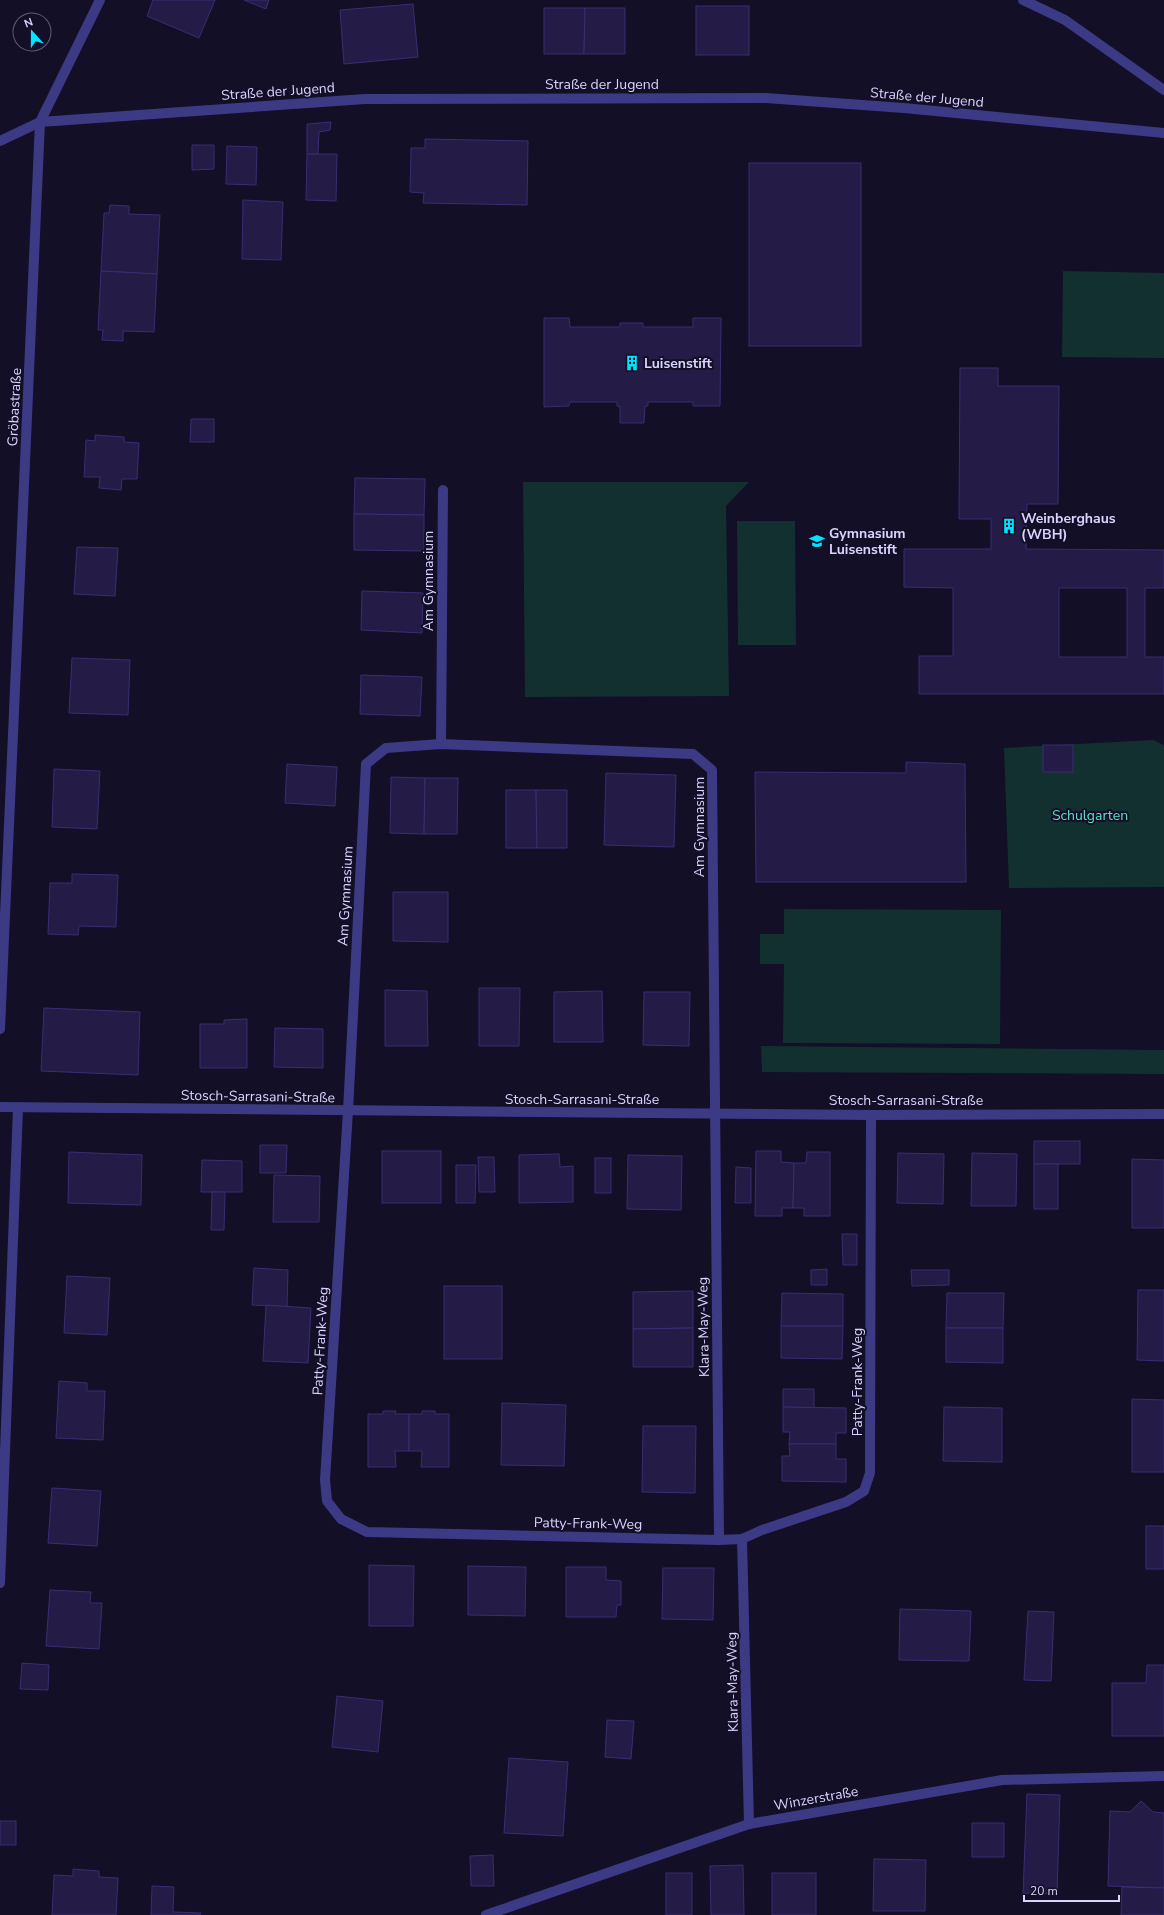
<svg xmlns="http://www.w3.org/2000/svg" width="1164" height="1915" viewBox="0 0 1164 1915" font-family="'Nunito Sans',sans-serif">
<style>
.green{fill:#12302f}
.building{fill:#241b47;stroke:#3b2d73;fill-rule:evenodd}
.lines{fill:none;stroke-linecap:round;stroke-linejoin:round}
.minor{stroke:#3d3a85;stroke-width:10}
.labels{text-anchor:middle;stroke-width:4;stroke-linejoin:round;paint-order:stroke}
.street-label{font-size:14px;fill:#d9d4ff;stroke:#130f26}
.poi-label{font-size:14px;font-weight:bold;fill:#d9d4ff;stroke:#130f26;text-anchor:start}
.park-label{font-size:14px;fill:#5fe0c0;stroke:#130f26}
</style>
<rect width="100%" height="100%" fill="#130f26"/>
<g class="green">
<polygon points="1063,271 1164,273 1164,358 1062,357"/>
<polygon points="523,482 749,482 726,506 729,696 525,697"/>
<polygon points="737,521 795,521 796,645 738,645"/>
<polygon points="1153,740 1164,745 1164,887 1009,888 1004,748"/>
<polygon points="784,909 1001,910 1000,1044 783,1043 784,964 760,964 760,934 784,934"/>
<polygon points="761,1046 1164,1050 1164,1074 762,1072"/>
</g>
<g class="building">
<polygon points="153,0 215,0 199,38 147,16"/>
<polygon points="244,0 269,0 266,9"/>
<polygon points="413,4 418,57 344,64 340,10"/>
<rect x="696" y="6" width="53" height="49"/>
<polygon points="544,8 585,8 584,54 544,54"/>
<polygon points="585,8 625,8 625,54 584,54"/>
<polygon points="331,122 330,130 319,132 318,154 307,154 307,124"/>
<polygon points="425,139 528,141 527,205 423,203 424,193 410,192 411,148 425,148"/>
<polygon points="192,145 214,145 214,169 192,170"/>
<polygon points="227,146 257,147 256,185 226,184"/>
<polygon points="307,154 337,154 336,201 306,200"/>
<rect x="749" y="163" width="112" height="183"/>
<polygon points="243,200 283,202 281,260 242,259"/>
<polygon points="110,205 129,206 129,214 160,215 157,274 101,271 104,213 109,213"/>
<polygon points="101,271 157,274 154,332 123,331 123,341 102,340 103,330 98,330"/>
<polygon points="544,318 569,318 570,327 620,327 620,323 643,323 643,327 693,327 693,318 721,318 720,406 693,406 693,402 648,402 648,406 645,406 644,423 620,423 620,407 617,406 617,402 570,402 569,406 544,407"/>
<path d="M960,368H998V386H1059L1058,504H1027L1026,549L1164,550V588H1145V657H1164V694H919V656H953V588L904,587V549H991V519H959ZM1059,588H1127V657H1059Z"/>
<polygon points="191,419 214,419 214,442 190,442"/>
<polygon points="95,435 124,437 124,442 139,443 137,479 122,479 121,490 99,488 100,477 84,477 86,440 95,441"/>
<polygon points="355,478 425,479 424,515 354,514"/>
<polygon points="354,514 424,515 424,551 354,550"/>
<polygon points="77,547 118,548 115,596 74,594"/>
<polygon points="362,591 423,593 422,633 361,630"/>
<polygon points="72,658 130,660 128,715 69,713"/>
<polygon points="361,675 422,677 420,716 360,714"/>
<rect x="1043" y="745" width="30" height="27"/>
<polygon points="906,762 965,764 966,882 756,882 755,772 906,773"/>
<polygon points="287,764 337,767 335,806 285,803"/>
<polygon points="54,769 100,771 97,829 52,827"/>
<polygon points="606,773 676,775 674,847 604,845"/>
<polygon points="391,777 425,778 424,834 390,833"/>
<polygon points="425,778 458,778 457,834 424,834"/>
<polygon points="506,790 536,790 537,848 506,848"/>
<polygon points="536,790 567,790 567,848 537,848"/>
<polygon points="72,874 118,875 116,927 79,926 78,935 48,934 50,883 72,883"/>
<polygon points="393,892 448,892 448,942 393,941"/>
<polygon points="479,988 520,988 519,1046 479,1046"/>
<polygon points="385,990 427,991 428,1046 385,1046"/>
<polygon points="602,991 603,1042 554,1042 554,992"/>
<polygon points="644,992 690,992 689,1046 643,1045"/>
<polygon points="44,1008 140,1012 138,1075 41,1071"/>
<polygon points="247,1019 247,1068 200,1068 200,1024 224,1024 224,1020"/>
<polygon points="275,1028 323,1029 323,1068 274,1067"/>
<rect x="1034" y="1141" width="46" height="23"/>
<polygon points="260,1145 287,1145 286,1173 260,1173"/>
<rect x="382" y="1151" width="59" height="52"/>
<polygon points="756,1151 781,1151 781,1162 794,1163 793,1208 782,1208 782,1216 755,1216"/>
<polygon points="69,1152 142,1155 141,1205 68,1203"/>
<polygon points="807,1152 830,1152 830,1216 804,1216 804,1208 793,1208 794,1163 806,1163"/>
<polygon points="898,1153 944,1154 943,1204 897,1203"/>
<polygon points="972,1153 1017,1154 1016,1206 971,1206"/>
<polygon points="559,1154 560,1167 573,1166 573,1202 519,1203 519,1155"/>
<polygon points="628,1155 682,1156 681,1210 627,1209"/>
<polygon points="478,1157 494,1157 495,1192 479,1192"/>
<rect x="595" y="1158" width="16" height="35"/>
<polygon points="1132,1159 1164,1160 1164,1228 1132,1228"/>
<polygon points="202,1160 242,1161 242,1192 201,1192"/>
<rect x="1034" y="1164" width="24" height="45"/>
<polygon points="456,1165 476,1165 475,1203 456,1203"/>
<polygon points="736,1167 751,1168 751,1203 735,1203"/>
<polygon points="274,1175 320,1176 319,1222 273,1222"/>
<polygon points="212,1192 225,1192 224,1230 211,1230"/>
<polygon points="842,1234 857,1234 857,1265 843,1265"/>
<polygon points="254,1268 288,1270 287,1307 252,1305"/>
<polygon points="827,1269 827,1285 811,1285 811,1270"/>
<polygon points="911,1270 949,1270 949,1285 912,1286"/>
<polygon points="67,1276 110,1278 107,1335 64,1333"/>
<rect x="444" y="1286" width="58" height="73"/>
<polygon points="1138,1290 1164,1290 1164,1361 1137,1360"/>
<polygon points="693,1291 693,1328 633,1329 633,1292"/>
<polygon points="782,1293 843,1294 843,1326 781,1326"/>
<polygon points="947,1293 1004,1293 1003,1328 946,1328"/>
<polygon points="266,1305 311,1308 308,1363 263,1361"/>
<polygon points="781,1326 843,1326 842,1359 781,1358"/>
<polygon points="693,1328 693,1367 633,1367 633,1329"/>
<polygon points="946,1328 1003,1328 1003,1363 946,1362"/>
<polygon points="59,1381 87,1383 87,1391 105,1391 103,1440 56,1438"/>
<polygon points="783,1389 814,1389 814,1408 783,1407"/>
<polygon points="1132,1399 1164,1400 1164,1472 1132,1472"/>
<polygon points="502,1403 566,1405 564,1466 501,1465"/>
<polygon points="783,1407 846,1408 846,1433 836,1433 836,1444 789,1444 790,1432 783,1432"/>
<polygon points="944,1407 1002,1408 1002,1462 943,1461"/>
<polygon points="383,1411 396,1411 395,1414 409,1414 409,1451 395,1451 396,1467 368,1467 368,1414 383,1414"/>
<polygon points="422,1411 435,1411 435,1414 449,1414 449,1467 421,1467 422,1451 409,1451 409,1414 422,1414"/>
<polygon points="643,1426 696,1426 695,1493 642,1492"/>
<polygon points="789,1444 836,1444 836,1459 846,1459 846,1482 782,1481 782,1456 790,1456"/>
<polygon points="52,1488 101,1491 97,1546 48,1543"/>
<rect x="1146" y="1526" width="18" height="43"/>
<polygon points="369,1565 414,1566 413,1626 369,1626"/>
<polygon points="468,1566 526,1567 525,1616 468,1615"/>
<polygon points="566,1567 606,1567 606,1580 621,1581 621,1605 617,1605 616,1617 566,1617"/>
<polygon points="663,1568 714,1568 713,1620 662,1619"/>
<polygon points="50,1590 91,1592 90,1603 102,1603 99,1649 46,1646"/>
<polygon points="900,1609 971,1611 969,1661 899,1660"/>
<polygon points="1028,1611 1054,1612 1051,1681 1024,1680"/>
<polygon points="22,1663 49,1665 48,1690 20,1689"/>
<polygon points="1147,1665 1164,1665 1164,1736 1112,1736 1112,1683 1146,1683"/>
<polygon points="337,1696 383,1701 378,1752 332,1747"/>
<polygon points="607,1720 634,1721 631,1759 605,1757"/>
<polygon points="509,1758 568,1762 563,1836 504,1833"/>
<polygon points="1027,1794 1060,1795 1057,1894 1023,1893"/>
<polygon points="1141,1801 1153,1812 1164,1813 1164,1888 1108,1886 1110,1811 1130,1812"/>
<rect x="0" y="1821" width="16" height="24"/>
<rect x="972" y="1823" width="32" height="34"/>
<polygon points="493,1855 494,1886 471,1886 470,1856"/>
<polygon points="874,1859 926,1860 925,1911 873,1911"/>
<polygon points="743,1865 744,1915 711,1915 710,1866"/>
<polygon points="73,1869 99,1871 99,1877 118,1878 116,1915 52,1915 54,1875 73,1876"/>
<rect x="666" y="1873" width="26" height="42"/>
<rect x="772" y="1873" width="44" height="42"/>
<polygon points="152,1886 174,1887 173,1912 201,1913 200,1915 151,1915"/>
<polygon points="1122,1887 1164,1888 1164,1915 1121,1915"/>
</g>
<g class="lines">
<g class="minor">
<polyline points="1023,0 1065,20 1164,90"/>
<polyline points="40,122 365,99 766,98 904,108 1164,133"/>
<polyline points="0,141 40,122 100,0"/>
<polyline points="441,744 443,490"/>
<polyline points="0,1029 40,122"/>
<polyline points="0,1107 871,1115 1164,1114"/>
<polyline points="742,1539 749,1824"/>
<polyline points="719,1540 712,770 693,754 441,744 386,748 366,764 348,1111 325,1480 327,1501 341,1519 367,1532 719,1540 742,1539 762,1530 846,1502 864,1491 870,1473 871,1115"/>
<polyline points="0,1583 18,1108"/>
<polyline points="486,1915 749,1824 1002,1780 1164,1776"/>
</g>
</g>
<defs>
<g id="building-bare" transform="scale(1.2)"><path d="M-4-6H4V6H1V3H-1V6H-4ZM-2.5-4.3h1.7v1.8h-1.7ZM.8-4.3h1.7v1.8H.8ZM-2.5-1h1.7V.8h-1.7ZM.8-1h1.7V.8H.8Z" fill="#00e5ff" stroke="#130f26" stroke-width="2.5" paint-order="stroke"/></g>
<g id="school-bare" transform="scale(1.2)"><path d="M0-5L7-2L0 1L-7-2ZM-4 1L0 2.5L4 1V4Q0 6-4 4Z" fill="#00e5ff" stroke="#130f26" stroke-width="2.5" paint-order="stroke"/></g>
</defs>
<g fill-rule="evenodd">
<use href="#building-bare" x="632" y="363"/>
<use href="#building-bare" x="1009" y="526"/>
<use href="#school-bare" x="817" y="541"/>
</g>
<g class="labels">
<g class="street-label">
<text x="602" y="89">Straße der Jugend</text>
<text transform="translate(278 91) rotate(-4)" y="5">Straße der Jugend</text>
<text transform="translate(927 97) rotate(5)" y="5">Straße der Jugend</text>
<text transform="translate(14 407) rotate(-87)" y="5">Gröbastraße</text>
<text transform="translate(428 581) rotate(-90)" y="5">Am Gymnasium</text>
<text transform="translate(699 827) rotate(-90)" y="5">Am Gymnasium</text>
<text transform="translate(345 896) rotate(-87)" y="5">Am Gymnasium</text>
<text transform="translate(258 1096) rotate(1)" y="5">Stosch-Sarrasani-Straße</text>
<text x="582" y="1104">Stosch-Sarrasani-Straße</text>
<text x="906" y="1105">Stosch-Sarrasani-Straße</text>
<text transform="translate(703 1327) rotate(-91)" y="5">Klara-May-Weg</text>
<text transform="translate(320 1341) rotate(-87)" y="5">Patty-Frank-Weg</text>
<text transform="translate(857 1382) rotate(-90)" y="5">Patty-Frank-Weg</text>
<text transform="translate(588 1523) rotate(1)" y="5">Patty-Frank-Weg</text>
<text transform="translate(732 1682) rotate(-91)" y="5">Klara-May-Weg</text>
<text transform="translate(816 1798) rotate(-10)" y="5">Winzerstraße</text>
</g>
<g class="poi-label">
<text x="644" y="368">Luisenstift</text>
<text x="1021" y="523">Weinberghaus<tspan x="1021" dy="16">(WBH)</tspan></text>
<text x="829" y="538">Gymnasium<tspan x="829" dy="16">Luisenstift</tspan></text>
</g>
<g class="park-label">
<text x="1090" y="820">Schulgarten</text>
</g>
</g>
<g transform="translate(32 32) rotate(339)"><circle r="19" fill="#130f26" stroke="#625e7d"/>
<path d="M0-3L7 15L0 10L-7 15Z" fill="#00e5ff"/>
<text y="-6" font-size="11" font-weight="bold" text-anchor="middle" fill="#d9d4ff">N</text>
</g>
<path d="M1024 1895v6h95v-6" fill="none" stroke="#d9d4ff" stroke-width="2"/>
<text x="1030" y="1895" font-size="12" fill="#d9d4ff" stroke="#130f26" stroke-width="3" paint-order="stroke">20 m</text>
</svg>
